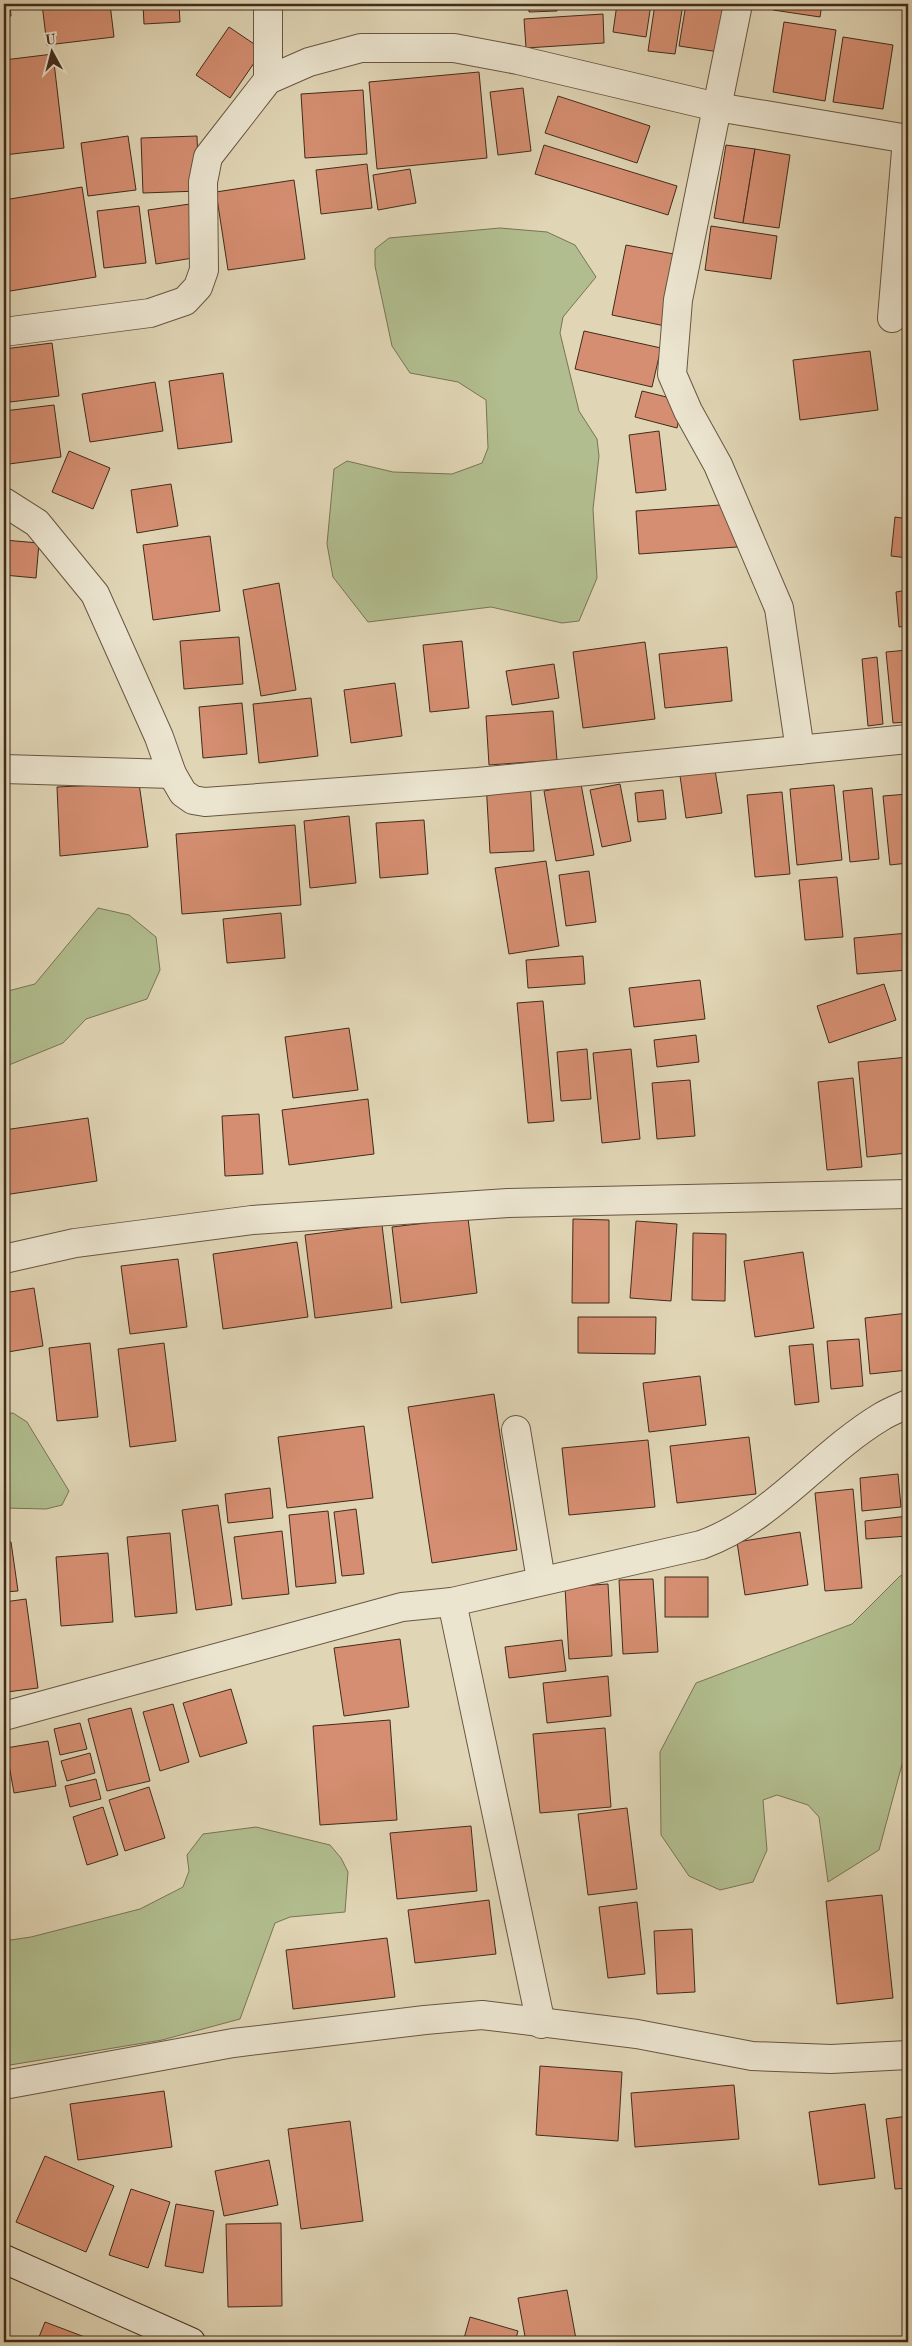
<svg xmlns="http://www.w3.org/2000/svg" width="912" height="2346" viewBox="0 0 912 2346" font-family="'Old Standard TT',serif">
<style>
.green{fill:#b1bd8e;stroke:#797454}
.building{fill:#d58e71;stroke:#412c1b}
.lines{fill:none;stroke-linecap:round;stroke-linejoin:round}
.street-casing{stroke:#695642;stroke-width:30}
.secondary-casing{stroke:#412c1b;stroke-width:30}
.street{stroke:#ebe4cf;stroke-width:28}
.secondary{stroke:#ebe4cf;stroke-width:28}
</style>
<rect width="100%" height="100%" fill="#e0d5b5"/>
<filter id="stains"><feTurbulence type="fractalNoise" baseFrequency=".004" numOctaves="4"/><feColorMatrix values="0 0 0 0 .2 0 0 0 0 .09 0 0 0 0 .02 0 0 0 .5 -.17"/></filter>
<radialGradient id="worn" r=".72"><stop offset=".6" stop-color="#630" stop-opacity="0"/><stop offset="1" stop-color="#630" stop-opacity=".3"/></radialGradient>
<g class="green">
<polygon points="500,228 547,232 575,245 596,277 563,317 560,333 579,411 597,439 599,456 593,509 597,578 579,621 562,623 491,607 368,622 333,577 327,544 334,469 347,461 393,472 452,474 482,463 488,448 486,400 458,382 410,373 392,346 375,266 375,249 389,238"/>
<polygon points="98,908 129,915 156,937 160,970 147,999 86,1019 63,1043 4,1067 4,992 35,984"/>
<polygon points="13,1413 27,1422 69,1491 62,1505 46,1509 4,1508 4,1414"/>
<polygon points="908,1574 908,1751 904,1757 879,1850 828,1882 819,1817 808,1805 777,1795 763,1800 767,1850 753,1882 720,1890 689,1876 661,1835 660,1752 696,1683 852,1624 900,1576"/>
<polygon points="256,1827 330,1845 341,1858 348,1872 345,1912 290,1917 275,1923 240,2019 162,2040 4,2066 4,1941 31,1937 140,1909 183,1887 189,1871 187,1855 203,1834"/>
</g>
<g class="building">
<polygon points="4,4 10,4 11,16 4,17"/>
<polygon points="42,4 110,4 114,37 47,45"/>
<polygon points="143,4 179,4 180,22 144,24"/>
<polygon points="529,4 557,4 557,11 529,12"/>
<polygon points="568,4 606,4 606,5 568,7"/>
<polygon points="617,4 651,4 646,37 613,32"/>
<polygon points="655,4 683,4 675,54 648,51"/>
<polygon points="686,4 734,4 726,53 679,46"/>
<polygon points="774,4 822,4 820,17 773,10"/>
<polygon points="603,14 604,43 526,48 524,19"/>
<polygon points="784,22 836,30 825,101 773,92"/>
<polygon points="229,27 263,50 230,98 196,75"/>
<polygon points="843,37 893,45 883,109 833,102"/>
<polygon points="53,54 64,148 4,155 4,60"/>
<polygon points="479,72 487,158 377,169 369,82"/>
<polygon points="523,88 531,151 498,155 490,92"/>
<polygon points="363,90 367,154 305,158 301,94"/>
<polygon points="558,96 650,126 637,163 545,133"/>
<polygon points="128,136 136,190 88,196 81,143"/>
<polygon points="197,136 199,191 143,193 141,138"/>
<polygon points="544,145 677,186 668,215 535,174"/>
<polygon points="726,145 755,149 743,223 714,218"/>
<polygon points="755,149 790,155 779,228 743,223"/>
<polygon points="367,164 372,208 321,214 316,170"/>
<polygon points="410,169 416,203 378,210 373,175"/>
<polygon points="294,180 305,259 228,270 216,192"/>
<polygon points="82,187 96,277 4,292 4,200"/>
<polygon points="190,204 199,257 156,264 148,210"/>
<polygon points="139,206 146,263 104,268 97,211"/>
<polygon points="711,226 777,236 771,279 705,270"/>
<polygon points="626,245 679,255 665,326 612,315"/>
<polygon points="584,331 661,348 652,387 575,369"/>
<polygon points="52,343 59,396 10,402 4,349"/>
<polygon points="870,351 878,410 800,420 793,360"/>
<polygon points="223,373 232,442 178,449 169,381"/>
<polygon points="155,382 163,431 90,442 82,394"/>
<polygon points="642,391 683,401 677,428 635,417"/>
<polygon points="54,405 61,457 9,464 4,411"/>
<polygon points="659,431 666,490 636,493 629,435"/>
<polygon points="69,451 110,468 93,509 52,492"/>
<polygon points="171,484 178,526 137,533 131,490"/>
<polygon points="734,504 737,547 639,554 636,511"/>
<polygon points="895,517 908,519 908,558 891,556"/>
<polygon points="210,536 220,611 153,620 143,545"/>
<polygon points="4,540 39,543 36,578 4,575"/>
<polygon points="279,583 296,690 261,696 243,590"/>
<polygon points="908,590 908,626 899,627 896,592"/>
<polygon points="239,637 243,684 184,689 180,641"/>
<polygon points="462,641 469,708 430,712 423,645"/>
<polygon points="645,642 655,719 583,728 573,652"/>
<polygon points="727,647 732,701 665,708 659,654"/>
<polygon points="908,650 908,722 893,723 886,652"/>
<polygon points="877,657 883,724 868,726 862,659"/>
<polygon points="554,664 559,698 512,705 506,671"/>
<polygon points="395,683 402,736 351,743 344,690"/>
<polygon points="311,698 318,756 259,763 253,704"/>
<polygon points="242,703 247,754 203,758 199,707"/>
<polygon points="553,711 557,760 489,765 486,716"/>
<polygon points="714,764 722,813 686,818 679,769"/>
<polygon points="530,780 534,851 490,853 486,782"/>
<polygon points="139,783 148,847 60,856 57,787"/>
<polygon points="581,784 594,855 556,861 544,791"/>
<polygon points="620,784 631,841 602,847 590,790"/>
<polygon points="834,785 842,860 797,865 790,789"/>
<polygon points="872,788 879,859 850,862 843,791"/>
<polygon points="663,790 666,819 638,822 635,793"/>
<polygon points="782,792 790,874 755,877 747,795"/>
<polygon points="908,794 908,863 890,865 883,796"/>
<polygon points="349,816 356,883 310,888 304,821"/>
<polygon points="424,820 428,874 380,878 376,823"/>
<polygon points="295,825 301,905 182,914 176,834"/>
<polygon points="546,861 559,946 509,954 495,868"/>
<polygon points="589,871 596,922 566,926 559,875"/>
<polygon points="837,877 843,937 805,940 799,880"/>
<polygon points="281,913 285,958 227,963 223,919"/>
<polygon points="908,933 908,970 857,974 854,938"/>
<polygon points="583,956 585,984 528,988 526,960"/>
<polygon points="700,980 705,1019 634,1027 629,988"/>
<polygon points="884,984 896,1020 829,1043 817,1006"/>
<polygon points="543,1001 554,1121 528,1123 517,1003"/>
<polygon points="349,1028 358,1090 293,1098 285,1037"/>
<polygon points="696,1035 699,1062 657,1067 654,1040"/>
<polygon points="587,1049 591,1099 561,1101 557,1052"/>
<polygon points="631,1049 640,1139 602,1143 593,1053"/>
<polygon points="908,1057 908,1153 867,1157 858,1062"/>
<polygon points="853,1078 862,1167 827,1170 818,1082"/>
<polygon points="690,1080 695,1136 657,1139 652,1083"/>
<polygon points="368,1099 374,1154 289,1165 282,1110"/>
<polygon points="259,1114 263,1174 225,1176 222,1116"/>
<polygon points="88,1118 97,1181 4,1195 4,1130"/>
<polygon points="468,1218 477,1293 401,1303 392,1227"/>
<polygon points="573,1219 609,1220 609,1303 572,1303"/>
<polygon points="636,1221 677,1224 671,1301 630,1298"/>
<polygon points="382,1225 392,1308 315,1318 305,1235"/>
<polygon points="693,1233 726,1234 725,1301 692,1300"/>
<polygon points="297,1242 308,1317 223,1329 213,1254"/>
<polygon points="803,1252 814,1328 755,1337 744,1261"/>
<polygon points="178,1259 187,1327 130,1334 121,1266"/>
<polygon points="34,1288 43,1346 8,1352 4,1326 4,1293"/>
<polygon points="908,1313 908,1370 870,1374 865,1318"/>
<polygon points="578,1317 656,1317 655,1354 578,1353"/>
<polygon points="859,1339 863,1386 831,1389 827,1341"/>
<polygon points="90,1343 98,1417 57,1421 49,1348"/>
<polygon points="164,1343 176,1441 130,1447 118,1349"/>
<polygon points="813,1344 819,1402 795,1405 789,1346"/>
<polygon points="700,1376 706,1425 649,1432 643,1383"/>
<polygon points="494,1394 517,1550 432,1563 408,1407"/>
<polygon points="364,1426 373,1498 287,1508 278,1437"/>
<polygon points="749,1437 756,1494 677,1503 670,1446"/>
<polygon points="648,1440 655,1507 569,1515 562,1448"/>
<polygon points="903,1465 908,1465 908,1503 906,1503"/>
<polygon points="898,1474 901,1507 862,1511 860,1478"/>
<polygon points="270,1488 273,1518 228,1523 225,1494"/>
<polygon points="853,1489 862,1588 825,1591 815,1493"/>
<polygon points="218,1505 232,1605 196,1610 182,1510"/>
<polygon points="356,1509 364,1574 342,1576 334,1512"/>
<polygon points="328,1511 336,1583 296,1587 289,1515"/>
<polygon points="908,1516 908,1536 866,1539 865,1521"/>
<polygon points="282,1531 289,1594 242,1599 234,1537"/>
<polygon points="800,1532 808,1585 745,1595 737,1542"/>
<polygon points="170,1533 177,1613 135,1617 127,1537"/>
<polygon points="4,1542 11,1542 18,1591 4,1592"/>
<polygon points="108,1553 113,1622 61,1626 56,1557"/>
<rect x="665" y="1577" width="43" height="40"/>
<polygon points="653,1579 658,1652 623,1654 619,1580"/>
<polygon points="608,1584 612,1656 569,1659 565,1587"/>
<polygon points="26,1599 38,1688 7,1692 4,1667 4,1602"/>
<polygon points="400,1639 409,1707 344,1716 334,1648"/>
<polygon points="562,1640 566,1671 509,1678 505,1647"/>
<polygon points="608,1676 611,1716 547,1723 543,1683"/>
<polygon points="231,1689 247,1743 200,1757 183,1703"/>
<polygon points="173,1704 189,1762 160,1771 143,1712"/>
<polygon points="131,1708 150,1781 107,1791 88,1719"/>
<polygon points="390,1720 397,1820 320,1825 313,1726"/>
<polygon points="80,1723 87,1749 60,1755 54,1729"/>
<polygon points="605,1728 611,1807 540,1813 533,1734"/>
<polygon points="48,1741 56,1786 14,1793 6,1748"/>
<polygon points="90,1753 95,1773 67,1781 61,1761"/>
<polygon points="96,1779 101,1799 70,1807 65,1786"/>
<polygon points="149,1787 165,1838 125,1851 109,1800"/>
<polygon points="103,1807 118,1855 87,1865 73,1817"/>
<polygon points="627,1808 637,1889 588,1895 578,1814"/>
<polygon points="471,1826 477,1891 397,1899 390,1833"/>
<polygon points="882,1895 893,1998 837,2004 826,1901"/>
<polygon points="489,1900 496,1954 415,1963 408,1910"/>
<polygon points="637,1902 645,1974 608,1978 599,1907"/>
<polygon points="692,1929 695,1992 657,1994 654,1931"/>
<polygon points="387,1938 395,1997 293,2009 286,1950"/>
<polygon points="540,2066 622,2072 618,2141 536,2135"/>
<polygon points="734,2085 739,2139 635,2147 631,2093"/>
<polygon points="164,2091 172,2147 78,2160 70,2104"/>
<polygon points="865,2104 875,2178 819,2185 809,2112"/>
<polygon points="908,2116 908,2188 895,2189 886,2119"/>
<polygon points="350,2121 363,2221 301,2229 288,2129"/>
<polygon points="45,2156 114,2186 86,2252 16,2222"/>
<polygon points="269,2160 278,2205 224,2216 215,2171"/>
<polygon points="131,2189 170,2202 148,2268 109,2255"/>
<polygon points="176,2204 214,2211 203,2273 165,2266"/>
<polygon points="281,2223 282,2306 228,2307 226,2224"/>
<polygon points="567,2290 576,2339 554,2342 526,2342 518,2298"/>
<polygon points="470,2317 518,2331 515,2342 463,2342"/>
<polygon points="45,2322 98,2342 37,2342"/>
</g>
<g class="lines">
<g class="street-casing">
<g id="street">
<polyline points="738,4 678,300 672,374 688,411 718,465 779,608 800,750"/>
<polyline points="268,80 268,4"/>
<polyline points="892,318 907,139"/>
<polyline points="4,332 150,313 185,301 198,287 204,270 203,182 208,157 268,80 309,62 361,48 454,48 518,60 717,107 908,139"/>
<polyline points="4,502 37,523 95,594 159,737 172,774 183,793 193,800 205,802 478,782 908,739"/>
<polyline points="4,769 172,774"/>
<polyline points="4,1259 75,1243 252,1220 508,1203 908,1194"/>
<polyline points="516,1430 541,1580"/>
<polyline points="452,1602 541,2024"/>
<path d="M4,1716L402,1607L452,1602L701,1545C772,1520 818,1455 881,1417C889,1412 899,1408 908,1404"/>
<polyline points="4,2085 233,2043 425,2020 482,2015 637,2034 752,2056 831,2059 908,2055"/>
</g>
</g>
<g class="secondary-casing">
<polyline id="secondary" points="4,2259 191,2342"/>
</g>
<use href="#street" class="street"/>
<use href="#secondary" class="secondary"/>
</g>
<rect width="912" height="2346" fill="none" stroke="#e0d5b5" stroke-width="20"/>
<rect x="5" y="5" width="902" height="2336" fill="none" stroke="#412c1b" stroke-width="2.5"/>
<rect x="10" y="10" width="892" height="2326" fill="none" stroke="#412c1b"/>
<g transform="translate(52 52) rotate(353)" stroke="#ebe4cf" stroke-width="4" paint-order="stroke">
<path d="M0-4L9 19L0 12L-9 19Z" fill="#412c1b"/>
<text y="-8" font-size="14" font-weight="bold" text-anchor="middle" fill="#412c1b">U</text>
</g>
<rect width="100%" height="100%" filter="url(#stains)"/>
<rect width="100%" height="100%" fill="url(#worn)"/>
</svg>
